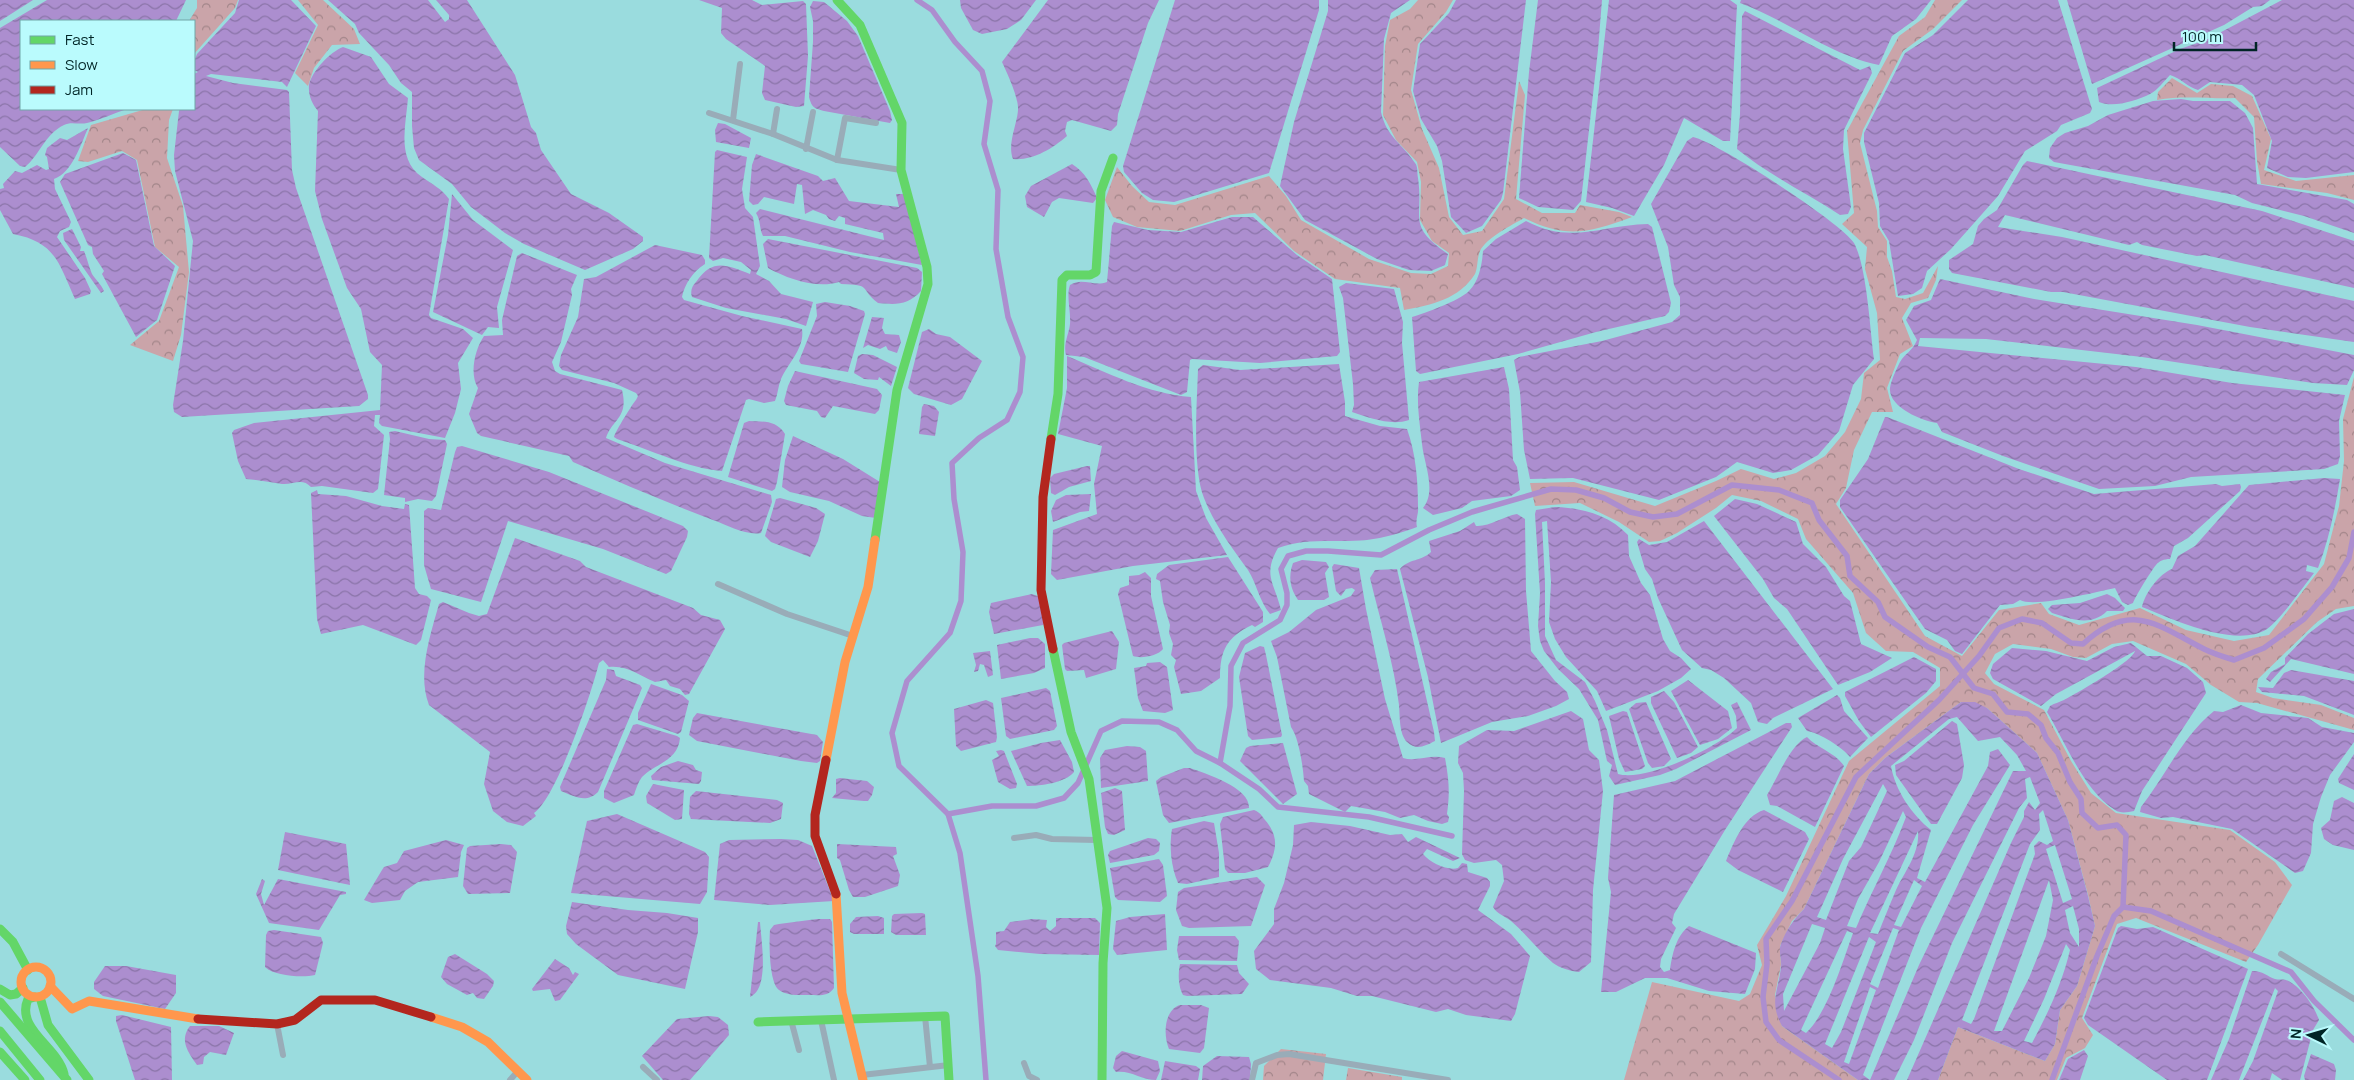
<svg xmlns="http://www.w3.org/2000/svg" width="2354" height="1080" viewBox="0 0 2354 1080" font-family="Manrope,sans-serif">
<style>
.forest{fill:url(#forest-crowns)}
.water{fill:url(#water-waves);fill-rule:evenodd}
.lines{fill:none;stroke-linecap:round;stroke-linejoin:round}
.canal{stroke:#ac8ecf;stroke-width:5.5}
.street{stroke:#99acb8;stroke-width:6}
.fast{stroke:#63d668;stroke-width:9}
.slow{stroke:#ff974d;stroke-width:9}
.jam{stroke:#b3261e;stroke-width:9}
</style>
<defs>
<pattern id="forest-crowns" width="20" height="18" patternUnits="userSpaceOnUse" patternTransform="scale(1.25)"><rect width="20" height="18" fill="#caa4a9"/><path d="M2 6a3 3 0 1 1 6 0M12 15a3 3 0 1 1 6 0" fill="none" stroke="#a28589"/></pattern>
<pattern id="water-waves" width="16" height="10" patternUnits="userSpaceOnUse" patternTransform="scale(1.25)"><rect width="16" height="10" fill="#ac8ecf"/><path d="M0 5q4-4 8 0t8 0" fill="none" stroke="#8a74a8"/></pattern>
</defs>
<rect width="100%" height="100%" fill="#9adcde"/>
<g class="forest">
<polygon points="197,0 238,0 235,8 194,54 194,21 189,21 197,8"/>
<polygon points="298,0 323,0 354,29 360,44 332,45 314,68 308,86 295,73 318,25"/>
<path d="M1418,0H1453L1446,12L1418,44L1411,90L1422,129L1439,168L1449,217L1463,235L1482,231L1504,199L1519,81L1525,95L1516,199L1542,213H1575L1580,205L1619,212L1632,217C1588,233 1567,239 1524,218C1512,225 1486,238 1480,251C1477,258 1478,267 1475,274C1459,299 1432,305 1404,310L1400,288L1335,279L1294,251L1255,213L1231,215L1180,231L1137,227L1113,217L1105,200L1117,167L1132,186L1149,202L1175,205L1269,176L1286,196L1301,220L1369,259L1411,273L1431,274L1448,266L1449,253L1432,241L1420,220L1421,182L1417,162L1396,140L1383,115L1385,46L1390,20L1410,9Z"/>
<polygon points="1935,0 1962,0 1933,29 1903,51 1863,130 1860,143 1877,211 1878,227 1887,241 1887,257 1892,271 1896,297 1905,299 1923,293 1938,266 1936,280 1928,298 1911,303 1902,318 1913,346 1900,354 1887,388 1893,412 1872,412 1854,450 1846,488 1836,504 1925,636 1962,656 1999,610 2041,603 2049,614 2079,625 2140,608 2186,630 2234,641 2269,635 2324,564 2339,506 2344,461 2343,419 2354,377 2354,606 2336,609 2317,622 2258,679 2256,692 2273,698 2321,705 2354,718 2354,730 2257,703 2239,702 2211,685 2186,664 2133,641 2112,644 2086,658 2073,657 2051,649 2013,644 1995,654 1985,673 1994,684 2044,710 2071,761 2091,793 2116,813 2230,830 2275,862 2292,885 2258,945 2246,962 2136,918 2117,924 2082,1018 2093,1035 2085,1048 2066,1058 2057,1080 1938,1080 1958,1027 2045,1061 2055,1044 2060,1010 2077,986 2095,926 2088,895 2068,820 2037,753 1987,708 1961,702 1885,758 1869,774 1804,909 1792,921 1780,946 1781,965 1775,995 1782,1026 1858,1080 1624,1080 1652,982 1739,1001 1750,994 1762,965 1757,945 1786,896 1849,761 1940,686 1940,668 1913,652 1886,651 1866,633 1853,593 1806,539 1798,519 1761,501 1732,495 1716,508 1677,533 1660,541 1649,542 1619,522 1580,503 1535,506 1530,483 1574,482 1655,506 1716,481 1741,469 1774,479 1796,473 1825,456 1845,432 1861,399 1864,373 1880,360 1877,313 1865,269 1867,247 1842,224 1854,213 1847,131 1899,36 1925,17"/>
<path d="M2172,78L2197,93L2211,84L2233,86L2252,96L2271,139L2264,170L2296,181L2354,175V200L2327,193L2261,184L2257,161L2254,117L2235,98C2209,99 2183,95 2157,100L2158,92Z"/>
<polygon points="146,109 173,109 169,120 167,158 183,206 189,272 181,335 173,361 130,345 159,321 179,267 155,247 137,160 122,151 88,162 78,161 91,125"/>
<polygon points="1281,1049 1326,1054 1323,1080 1263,1080 1264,1066"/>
<polygon points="1348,1068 1402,1077 1402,1080 1346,1080"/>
</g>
<g class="water">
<polygon points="0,0 33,0 0,21"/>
<path d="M47,0H186L176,21H21V109H127C114,113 100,120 87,123C79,125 71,121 64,125C45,134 39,156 25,167L20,166L0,147V28Z"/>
<polygon points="239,0 291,0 316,26 287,87 282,82 211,74 206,76 233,83 287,90 289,92 292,170 296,188 368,395 368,399 359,406 182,417 174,412 173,405 183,341 193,241 175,171 174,155 179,111 180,109 194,109 194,74 198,72 194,70 194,61 197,54 235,13"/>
<polygon points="328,0 428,0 445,22 449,19 449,15 436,0 467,0 515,75 531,127 536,133 541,150 571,194 609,213 643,237 643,241 633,249 585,270 524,244 505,233 471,207 452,184 419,160 414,148 412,126 412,92 401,83 389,65 359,33 355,24"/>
<polygon points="699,0 752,0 762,5 803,1 806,4 808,56 804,106 796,107 765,100 762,93 765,66 726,39 721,33 722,8"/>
<polygon points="960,0 1036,0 1021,20 1007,29 982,34 973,30 961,8"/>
<path d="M1048,0H1159L1148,23L1118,114L1117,125L1111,131L1072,120L1067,122L1065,131L1067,136C1052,149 1032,161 1013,159C1007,144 1017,125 1018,110C1019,98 1007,73 1002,62Z"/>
<polygon points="1175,0 1319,0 1319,10 1269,173 1174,202 1153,200 1142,193 1124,172 1123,166"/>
<path d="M1328,0H1410L1391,13L1384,39L1381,112C1387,138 1402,143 1415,163C1418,166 1417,173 1418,178C1424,219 1406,225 1448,254L1445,265L1431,271L1409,270L1377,259L1305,220L1280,186L1294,122L1328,11Z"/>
<polygon points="1456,0 1526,0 1503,193 1501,200 1482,226 1466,233 1451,217 1442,161 1437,146 1421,119 1413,91 1420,44 1449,13"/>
<polygon points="1538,0 1602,0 1598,50 1581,201 1573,210 1538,207 1519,198 1529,72"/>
<polygon points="1609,0 1730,0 1737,5 1730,141 1723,141 1684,118 1664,165 1634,216 1612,208 1586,202"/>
<path d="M1741,0H1931L1916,19L1892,36L1879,65C1829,55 1787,20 1740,3Z"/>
<polygon points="1968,0 2058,0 2092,109 2090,113 2061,125 2057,131 2025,151 1998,196 1951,249 1927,271 1922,288 1913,294 1898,296 1889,241 1880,226 1879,203 1864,142 1864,133 1905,53 1933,35"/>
<polygon points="2067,0 2270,0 2262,6 2253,7 2224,25 2092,84"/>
<path d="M2282,0H2354V172L2306,178L2288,177L2267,168L2272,141L2254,95L2242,85L2210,82L2198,90C2187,87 2181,78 2170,75C2164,81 2158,90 2150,94C2136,101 2113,108 2099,102L2097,88L2180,49L2206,40Z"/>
<path d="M813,1L824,2L847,21L858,36L890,111L892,120L890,123L824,111C814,108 812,108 809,97L813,42V21L810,7Z"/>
<path d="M1745,11L1860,70L1870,66L1872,73L1844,130L1843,149L1851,207L1848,214L1840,215C1806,193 1769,175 1737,149L1740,114L1742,16Z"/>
<path d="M343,47L371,57L389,84L408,98C406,125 396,159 422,177C433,185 441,188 449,199L429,315L431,318L463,329L473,338L458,363L461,389L455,413L445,438L382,426L379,423L380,415H375L374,426L384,435L378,489L373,493L322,486L311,487C302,477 293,485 282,484C270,482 258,480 246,479L238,461L232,433L234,430L254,423L380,410L382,365L370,352L361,309L347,288L322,219L315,191L318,111C312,104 308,95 309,85C312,71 330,52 343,47Z"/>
<polygon points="2181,99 2193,101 2230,101 2245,113 2253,128 2257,184 2347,200 2354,204 2354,233 2304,216 2252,203 2235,195 2054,162 2049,158 2050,148 2057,138 2065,133 2088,126 2108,115 2153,101"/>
<polygon points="718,123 725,124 751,138 749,148 716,142 715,130"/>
<path d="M88,128C81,144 72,173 54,179L55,189L71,222L69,227L60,231L57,237L85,278L91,291L90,294L75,299C59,264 56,242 13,234L0,210V189L4,188L3,184L15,171L22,173L37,165L46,170L49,169L47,157L45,155L47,148L60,138L67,140Z"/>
<path d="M1693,137C1717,142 1842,223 1854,243C1867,267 1870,330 1874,359L1853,385L1839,431L1818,455L1791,470L1773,473L1737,462L1716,477L1659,500L1573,478L1530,479L1524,450L1520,392L1514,360L1519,357L1602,341L1672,322L1680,315V297L1674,285L1668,247L1651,204L1687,141Z"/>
<path d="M717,150L747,157L742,189L745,208L753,217L760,266L756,274L769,281L781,294L813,302L806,326L786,319L726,308L692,297C690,291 692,286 696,282C713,258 726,265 750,274L751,270L741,262L723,258L713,261L709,258L715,152Z"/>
<polygon points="123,153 136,160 154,246 175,266 157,320 136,337 102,274 104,271 93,254 92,247 88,245 60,182 65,174"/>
<path d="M756,154L818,176L823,181L835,178L849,201L899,207L896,194H904L922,265L850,252L785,236H763C759,228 761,221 756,213L760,209L884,240L883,233L845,224V218L839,216L835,221L829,219L826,215L813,210L805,214L802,185L797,184L794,204L764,197L758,204L753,205L749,201L752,165Z"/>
<polygon points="2027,161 2262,211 2354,241 2354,288 2205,255 2197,256 2142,245 2137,242 2129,245 2005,215 1998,227 2062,237 2354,301 2354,342 2250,327 2063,292 2051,292 1952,273 1949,269 1949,260 1973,244 1978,226 1984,219 1997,210 2023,165"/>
<path d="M1072,164C1085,172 1091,184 1097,198L1093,203L1059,198L1052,202L1044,217L1027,207L1025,196L1031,186Z"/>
<polygon points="452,194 473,220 513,250 497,307 499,328 488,327 482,335 433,312 448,235"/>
<path d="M1232,217H1253L1297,255L1332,279L1340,352L1337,356L1260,363L1192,359L1190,360L1187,392L1181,395L1084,357L1066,355C1063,344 1069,334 1070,324C1071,311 1066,296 1070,285C1083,277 1093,287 1107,282L1112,226L1114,222L1148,230L1181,232Z"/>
<path d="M1526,221C1571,245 1601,225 1648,224L1652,227L1671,303L1669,312L1665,316L1596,332L1518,354L1420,374L1416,371L1412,317C1425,313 1459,301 1469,291C1479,281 1482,265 1483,251L1496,239Z"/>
<path d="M72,229L81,247L80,251H84C87,258 89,267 92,274C96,280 101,284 104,291L101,293L64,240L63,233Z"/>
<path d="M768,239L917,268L922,272L921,291C908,305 897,305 878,303C858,287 873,285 841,284L839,282C817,289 788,279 768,268L763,244Z"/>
<path d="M655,245L702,255L705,260V264C694,270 684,285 682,297L684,300L742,316L802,329C805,348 788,363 781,379C778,386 778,394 775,401L764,403L749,399L746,400L722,471C687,468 651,450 617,439L614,437C615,432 633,403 636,400L638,396L636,393L614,383L562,370L559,366L561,355L578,317L584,279L596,277Z"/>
<path d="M522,253L577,275L571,289L572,295L561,342L552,362L555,371L560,374L622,390C629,418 612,419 606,438L665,463L771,495L772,502L761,533C747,536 727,525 713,520C665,502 619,482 573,462L569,456L481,436L477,433L469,414L478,388C469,374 475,349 484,336L503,335L502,320L517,256Z"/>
<path d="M1940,279L2034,299L2197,325L2354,355V370L2347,385L2313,383L2142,357L1986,339L1920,338L1918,346L2136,367L2232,383L2345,395L2339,421L2340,456L2338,464L2324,469L2191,477L2155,486L2099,489L2003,456L1942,432L1937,423C1922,421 1888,407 1890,388C1891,380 1897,368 1900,362C1905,353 1912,352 1917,340L1906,320L1914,306L1931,300Z"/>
<path d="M1346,283L1394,289L1403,322L1402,343L1409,420C1391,426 1370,418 1352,412L1354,405L1353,384L1343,298L1339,287Z"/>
<polygon points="825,302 850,306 864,311 865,314 848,372 801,364 799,361 817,316 816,304"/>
<polygon points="872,317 884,318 882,328 885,334 899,335 901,342 897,353 888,350 886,346 880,349 868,345 863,348"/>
<polygon points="929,329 936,334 950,337 982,361 962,399 951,405 914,394 908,388 922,332"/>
<polygon points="862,354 873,355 897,367 891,386 879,377 878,380 864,379 854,373 858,356"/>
<path d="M1067,356C1106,372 1148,394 1191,397L1196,491L1206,518L1227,555L1133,566L1057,580L1051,574L1053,530L1097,514L1094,484L1102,446L1058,434L1067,388Z"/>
<path d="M1339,364L1345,402V416L1380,426L1407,429C1416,454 1418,481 1418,507C1419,514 1415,519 1417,527C1401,533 1384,538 1367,540C1337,543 1307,537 1278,548C1262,576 1275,583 1281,610L1270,614C1259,601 1257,584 1248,570C1232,548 1214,524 1204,498C1192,468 1197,402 1198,369L1203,365L1240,370Z"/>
<path d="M1504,367L1509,389L1513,460L1517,467L1520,490L1511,496L1472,501L1462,508L1433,515L1423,508C1437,491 1424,464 1422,444C1420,425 1416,402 1419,382Z"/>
<polygon points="795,371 877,389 882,395 879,410 875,414 833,406 825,418 821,417 817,411 786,405 784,401 788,386"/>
<polygon points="924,404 934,406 939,412 935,436 919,434 922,407"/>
<path d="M1885,417H1887L2019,469L2094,494L2216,484L2222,486L2240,484L2241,487L2240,491L2188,538L2174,546L2170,559C2164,559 2159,561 2156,565C2151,571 2135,597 2133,603L2128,605L2122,602L2115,588C2096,592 2034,608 2020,600L2013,604L2000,605L1962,654L1955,651L1947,640L1925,629L1840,507V500L1868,459Z"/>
<path d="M749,421C764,422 776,420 785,434L777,482L775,489L772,491L728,477L744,423Z"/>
<polygon points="395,431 429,439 445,440 447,444 436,496 432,501 418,499 405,502 405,498 384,495 390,439 389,432"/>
<polygon points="793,436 843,459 880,482 876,518 862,516 829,501 790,492 782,487 785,460"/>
<polygon points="462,446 549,472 683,526 688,531 687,537 671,571 666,574 603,549 508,521 481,602 431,589 424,565 424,511 428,508 441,510 455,452 457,447"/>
<polygon points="1087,466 1090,466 1091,481 1069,487 1055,495 1051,493 1050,478 1054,474"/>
<path d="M2324,478L2340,479C2335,509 2329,540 2318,568L2307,565L2306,571L2314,573C2302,588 2281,619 2267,629C2236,649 2172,619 2142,607C2145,593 2159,574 2172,569L2178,556L2195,546L2249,485Z"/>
<polygon points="317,490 318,494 346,496 382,506 404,509 405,504 409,505 415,588 419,594 427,596 431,600 421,640 416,645 363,625 321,634 317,619 311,493"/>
<polygon points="1091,494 1089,511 1080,512 1053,522 1051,511 1056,500 1066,495"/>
<polygon points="780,498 816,508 825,514 818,541 810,557 771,542 765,536 776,499"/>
<polygon points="1735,499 1757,504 1796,522 1803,544 1826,567 1844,596 1850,601 1861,644 1892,658 1870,672 1838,685 1787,609 1774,598 1763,579 1714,516"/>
<path d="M1555,507C1583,508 1609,515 1628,535L1629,556L1641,583L1650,595L1663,639L1670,651L1681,658L1691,669L1681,678L1658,691L1606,711L1597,691L1566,657L1555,639L1549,622L1551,582L1547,521L1542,522L1545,583V636L1556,660L1585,682L1595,701L1607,730L1618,774C1646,782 1717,748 1737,728L1736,716L1731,705L1737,702L1751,730L1676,769L1660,775L1615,785L1609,776L1612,765L1607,761L1598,720L1579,689L1558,669L1544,651L1540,641L1538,626L1540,593L1535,514L1536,510Z"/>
<path d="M1517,514L1525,519L1526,591L1531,651L1555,681L1567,692L1569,699L1556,706L1528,716L1492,722L1441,743L1428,677L1400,569C1408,559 1422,561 1431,552L1429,541L1460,531L1474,522L1476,526C1489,527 1504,516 1517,514Z"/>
<polygon points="1704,521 1833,689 1773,718 1767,724 1758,722 1751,703 1724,678 1711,670 1702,668 1682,650 1658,598 1652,579 1645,569 1637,542 1639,539 1649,545 1667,542"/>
<path d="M515,538L580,561L586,567L693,608L701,615L720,620L725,629L689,694L685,695L680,689L670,686L666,680L655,682C640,676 627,665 609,667L603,660L599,663C591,694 557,797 534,813L536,816L523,826L507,822L493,811L484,784L490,752L429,705C417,674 430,636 439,604L443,602L469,613L479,616L487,614Z"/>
<path d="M1228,557L1263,612V622L1255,627L1252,625C1227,637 1220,650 1220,678L1201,691L1181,694L1174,667L1176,660L1171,655L1173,644L1169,633L1170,625L1163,602L1160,581L1156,579L1157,574L1169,565Z"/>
<path d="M1302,560L1326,562L1329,567L1325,573L1329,597L1324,600H1298C1290,588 1288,577 1293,563Z"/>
<path d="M1334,564L1359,568L1366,609L1385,699L1403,758C1416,762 1431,754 1445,758C1449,780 1450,792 1447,814L1449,817L1448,822L1442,824L1428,821L1414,815L1400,818L1385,812L1351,806L1345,812L1309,794L1308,786L1304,781C1303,767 1299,738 1291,727L1277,657L1271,641L1289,632L1316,610L1351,596L1355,590L1352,588L1346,589L1341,596L1336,591L1332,567Z"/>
<path d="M1397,569L1434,732L1435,741C1425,746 1416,751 1407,742C1399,734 1400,716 1399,705C1394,663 1380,620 1370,578L1375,570Z"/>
<path d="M1145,572L1151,578V596L1163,649C1158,656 1141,659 1133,656L1118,594L1120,588L1129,585V576L1139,575Z"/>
<polygon points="1032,594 1040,597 1045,621 1043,625 994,634 989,612 991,603"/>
<path d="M2107,594L2115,598L2125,608L2123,611H2107C2091,627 2071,619 2052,613L2048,609L2052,605L2080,603Z"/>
<polygon points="2354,609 2354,674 2291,659 2270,682 2266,679 2271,672 2285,664 2285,658 2308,634 2334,614"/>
<polygon points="1112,631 1119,642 1116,669 1086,678 1084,670 1067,671 1065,669 1062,645 1064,643"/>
<polygon points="1030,638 1038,638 1045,644 1045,668 1034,673 1001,679 997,645"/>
<path d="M2131,643L2147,656H2161L2187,668L2203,682L2206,693L2142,791L2134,811C2128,812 2121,814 2115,810C2084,791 2066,743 2047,712L2050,706C2055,703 2060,702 2064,700C2077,693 2132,662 2135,651L2056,694L2041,706L1993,679L1990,673L1993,664L2012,648L2046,651L2087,661L2114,647Z"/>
<polygon points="1260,646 1264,647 1266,655 1282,735 1281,737 1252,740 1248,736 1239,677 1245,653"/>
<polygon points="990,651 993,675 988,677 984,665 980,664 978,671 974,672 976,665 973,653"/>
<polygon points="1914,657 1936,669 1936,681 1926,693 1871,737 1859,721 1845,696 1845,692"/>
<polygon points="1160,662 1167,667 1173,710 1165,713 1143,711 1138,698 1134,668 1146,666 1147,663"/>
<path d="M607,669L614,670L616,676L640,685L642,688L598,792C586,804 574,796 561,791L560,787L606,680Z"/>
<polygon points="2291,670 2354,681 2354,715 2304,696 2262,692 2258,687 2273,688 2284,673"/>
<polygon points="1688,680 1728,711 1732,728 1718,739 1700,745 1671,691"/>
<polygon points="651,684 682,695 689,701 681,732 678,734 638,720 638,713"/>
<polygon points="1046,688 1050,691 1057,726 1054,730 1010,739 1006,736 1001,698"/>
<polygon points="1664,691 1674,702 1698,747 1691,753 1677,758 1651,703 1651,697"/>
<path d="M1837,695L1840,698L1844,711L1868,738L1850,757C1842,747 1820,733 1807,731L1798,718Z"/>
<polygon points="986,700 993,703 997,737 996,742 961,751 956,746 954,709"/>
<polygon points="1646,702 1671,759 1664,766 1652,768 1648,763 1629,709 1636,703"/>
<path d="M1961,702H1975L1987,708L2037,753L2068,820L2088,896L2095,926L2077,986L2060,1010L2055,1044L2045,1061L1958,1027L1938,1080H1907L2011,843L2024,817V811L2029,802L2035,810L2040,803L2030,777L2025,779L2027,798L2019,808L1952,943L1914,1040L1894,1080H1870L1919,965L2013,771H2026L2017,755L2000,737L1978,741L1957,717L1949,719L1891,766C1895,790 1912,815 1931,830L1917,878L1925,882L1988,766L1990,752L1998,749L2010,765L1973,825L1921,928L1863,1075L1870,1080H1858L1782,1026C1769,1002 1778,992 1781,967C1782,959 1778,951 1781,944C1786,930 1794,919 1804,909L1869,774L1885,758ZM1883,784L1887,791L1861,847L1849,861L1826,920L1817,917L1843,859ZM2043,810L2053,841L2047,845L2039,841L2034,846L2035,854L1974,1019L1971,1024L1962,1020L2030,844L2040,830L2039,814ZM1903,811L1906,817C1892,855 1872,890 1856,928L1847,926L1858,899L1879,862ZM1918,831C1920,853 1905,871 1896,890C1890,904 1884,919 1878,934L1870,933ZM2055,845L2072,899L2063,903L2046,849ZM1914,880L1922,886L1901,927L1894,925ZM2049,880L2053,900L2046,936L2029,978L2002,1031H1994ZM2073,906L2079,929V947L2070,933L2065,910ZM1812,924L1825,928L1820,943L1784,1011L1783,994ZM1893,928L1899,930L1878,988L1870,984ZM1847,931L1853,933C1843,961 1827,1014 1806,1033L1801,1030ZM1869,937L1876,942L1841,1032L1832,1048L1825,1044ZM2066,944L2070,950C2062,984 2048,1013 2032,1043L2024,1041L2044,999ZM1870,987L1876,990L1849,1064L1844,1062Z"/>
<path d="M2241,705L2261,713L2308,718L2322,727L2354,733V742L2330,775L2321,797L2313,824L2311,853L2303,871L2295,873L2232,829L2173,817L2161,818L2140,812L2141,807C2166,775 2182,737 2214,711L2223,712Z"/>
<path d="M1571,711L1583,719L1589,750L1599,760L1603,791L1593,890L1591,962L1579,972C1570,971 1560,968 1553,963C1538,950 1526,934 1511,921C1505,916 1497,914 1493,907L1504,881L1502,865L1496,860L1474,863L1465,860L1462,854L1464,791L1463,773L1458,763L1459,746L1487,730L1514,731Z"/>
<polygon points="1623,711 1627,712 1645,766 1642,769 1625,772 1619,759 1609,716"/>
<polygon points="697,713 817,735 823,742 820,761 817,763 801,761 697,741 689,735 693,718"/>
<polygon points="1952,721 1957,724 1964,765 1962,778 1937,824 1931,824 1896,775 1895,765 1904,761"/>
<path d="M1786,723H1791L1792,727L1725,830L1674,914L1672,923L1676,928L1661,959L1660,967L1664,972L1670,970C1672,955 1676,936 1689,926L1756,953L1755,969L1745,994L1709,991L1667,978H1645L1616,992H1601L1611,892L1608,878L1614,795L1675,781Z"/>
<path d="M637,724L677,736L680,738C678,761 656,763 642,777C638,782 636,789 634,795L614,803L604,798V791L633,725Z"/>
<path d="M1807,737C1817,748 1836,753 1844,766L1815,827L1777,806L1770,805L1767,795C1777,779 1790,745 1807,737Z"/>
<path d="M1060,740L1072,762L1074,772C1065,783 1040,786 1027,786L1011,751L1041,743Z"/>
<polygon points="1283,743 1297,794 1283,804 1240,761 1246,748 1250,746"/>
<polygon points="1127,746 1140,747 1146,751 1148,781 1101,788 1100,758 1105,750"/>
<polygon points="1001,750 1004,751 1017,784 1016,788 1010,789 998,782 992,760 999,756 996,751"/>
<polygon points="2354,754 2354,790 2339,783 2338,779"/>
<polygon points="678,761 693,765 696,770 702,772 701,781 699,784 652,780 651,776 661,767"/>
<path d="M1184,768H1190C1206,774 1250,787 1249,808L1169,823L1163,815L1156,781L1161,777Z"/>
<polygon points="840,778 867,781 874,787 872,795 868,801 864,801 832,798 836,793 836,779"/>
<polygon points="653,784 684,790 682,819 675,820 647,803 646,796"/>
<polygon points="1115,788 1122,791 1125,830 1114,835 1108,834 1105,827 1101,793"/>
<polygon points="696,791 777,800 783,803 781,819 770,823 691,819 689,814 690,797"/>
<polygon points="2342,797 2354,803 2354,850 2333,845 2324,839 2321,828 2330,820 2334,801"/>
<path d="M1254,810C1261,813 1261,815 1265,820C1279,836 1277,850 1268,867L1245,873H1228L1225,869L1220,824L1223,817Z"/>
<path d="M1764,810L1805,832L1809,839L1783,892L1738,870L1726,861C1734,842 1744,816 1764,810Z"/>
<polygon points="617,814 705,852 709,857 707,892 700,904 571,893 587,821"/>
<path d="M1204,821L1214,823L1219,853V877L1187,884L1178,883C1171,867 1169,846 1172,829Z"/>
<path d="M1311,822L1350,826L1390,835L1402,834L1408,842L1416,837L1460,858L1453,861L1427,849L1423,854C1430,863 1448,871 1458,868L1462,863L1467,864L1468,872L1487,878L1490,882V886L1478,910L1511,934L1530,956L1515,1014L1511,1021L1466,1015L1448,1009L1436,1012L1372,996H1357L1331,988L1270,980L1256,969L1254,951L1274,924V909L1284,883L1293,845L1294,825Z"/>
<polygon points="285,832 346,844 350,885 278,870"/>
<polygon points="1148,838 1156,839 1160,843 1159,851 1154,855 1110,863 1108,855 1110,851"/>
<polygon points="781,839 798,840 812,846 834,901 770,905 714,900 720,844 729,840"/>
<polygon points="446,840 464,845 461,852 458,877 418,882 405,891 400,900 372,903 364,900 382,870 384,867 397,863 404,851"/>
<polygon points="501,844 511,845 517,852 510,893 468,894 463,886 467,848 470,846"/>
<polygon points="837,844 896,847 897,854 893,856 900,875 898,886 865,897 853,897 849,890 840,860 837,858"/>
<polygon points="1159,859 1163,865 1167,896 1160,902 1118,900 1115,897 1110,868"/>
<polygon points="1257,877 1265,885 1251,926 1189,928 1182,926 1176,910 1178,892 1184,888"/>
<polygon points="262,879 265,881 261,894 264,905 278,879 346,892 346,894 340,895 319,930 269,923 256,894"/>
<polygon points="572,902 628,910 667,913 698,918 698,932 685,989 618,975 576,944 567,934 566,926"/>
<polygon points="922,913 925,914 926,935 896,935 891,932 892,916 894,914"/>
<polygon points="1165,914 1167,950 1117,955 1113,949 1116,921 1130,917"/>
<polygon points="878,916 884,918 884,934 854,934 850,932 850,924 856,917"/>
<polygon points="1056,918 1095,918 1100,923 1099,955 1040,954 998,950 995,946 996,944 996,932 1004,931 1010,922 1032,919 1047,920 1046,927 1050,931 1056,926"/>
<path d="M817,919H830L832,922L834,988C828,997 819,995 809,995C800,995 787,996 779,990C769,983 769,942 770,930L774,925L779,924Z"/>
<path d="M758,922H760C761,940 770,989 750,997Z"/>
<polygon points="2121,926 2137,929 2153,927 2248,969 2207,1080 2167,1080 2088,1025 2084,1018 2118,928"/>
<path d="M274,930L321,937L323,943L315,975C303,978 274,976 265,967L266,935L268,931Z"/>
<polygon points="1179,936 1235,936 1239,941 1237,961 1179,960 1177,950"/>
<polygon points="455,954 487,974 494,981 493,986 484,999 477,998 473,993 467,995 447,984 441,977 448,957"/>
<polygon points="555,959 569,968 573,975 575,972 579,974 560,1000 555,1001 550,989 533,991 532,989"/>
<path d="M1180,964L1237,965L1239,973L1249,984L1242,994L1187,996L1183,995C1178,986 1178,973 1180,964Z"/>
<polygon points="105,966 126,966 176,975 176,993 165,1009 103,996 94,989 94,982"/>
<path d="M2252,971C2261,970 2267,976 2275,979C2278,980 2283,979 2286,980C2300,985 2315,1007 2319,1020L2313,1030L2300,1080H2282L2272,1073L2270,1080H2243L2253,1061L2278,991L2275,988L2239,1080H2211L2229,1039Z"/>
<path d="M1180,1005H1201L1209,1008L1204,1048L1200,1053L1169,1049C1163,1035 1164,1010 1180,1005Z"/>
<polygon points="122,1015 171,1027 172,1080 135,1080 116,1021 116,1016"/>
<polygon points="709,1016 718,1017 728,1025 729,1035 690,1080 663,1080 642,1056 677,1019"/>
<path d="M190,1026H219L234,1033L226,1055L210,1052L204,1057L203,1064L197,1065C188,1052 179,1040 190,1026Z"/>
<polygon points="2084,1050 2088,1056 2080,1080 2059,1080 2068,1059"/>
<path d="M1122,1051L1158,1061L1160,1071L1156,1080C1142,1080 1130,1070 1116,1072L1113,1068L1116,1056Z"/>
<polygon points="2311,1054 2334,1064 2336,1070 2335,1080 2305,1080 2304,1076"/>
<polygon points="1217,1056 1249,1057 1251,1064 1250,1080 1202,1080 1203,1066"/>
<polygon points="1165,1061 1196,1066 1200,1069 1198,1080 1161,1080"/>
</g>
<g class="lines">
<g class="canal">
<polyline points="917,0 932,10 955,42 982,71 990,101 984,144 998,190 996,249 1008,317 1023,357 1020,392 1007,420 979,438 952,463 954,499 963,552 961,601 950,633 907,681 892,733 899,766 948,814 960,853 978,976 986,1080"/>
<polyline points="1220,763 1230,706 1231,666 1243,643 1280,620 1287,605 1287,593 1281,569 1288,556 1306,551 1328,551 1381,555 1429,530 1472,512 1551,489 1576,490 1604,498 1630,512 1653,517 1677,514 1732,485 1779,490 1812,503 1819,520 1847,556 1850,576 1878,602 1885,617 1928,647 1950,657 1974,688 1993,694 2007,712 2028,714 2041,725 2046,738 2058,753 2070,782 2081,799 2082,813 2098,828 2117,825 2126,835 2123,907"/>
<polyline points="948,814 992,806 1036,806 1064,798 1078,783 1101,731 1122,721 1159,722 1177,730 1196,751 1220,763 1259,789 1278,807 1369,817 1452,836"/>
<path d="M1839,1080L1779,1040L1766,1022L1763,997L1767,964L1766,939L1792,901L1856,777L1939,700L1979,656L1999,628L2022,619L2042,623L2071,643L2083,644C2131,600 2157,625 2204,649C2214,654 2224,657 2234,660L2264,648L2304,619L2332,587L2349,558L2354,532"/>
<polyline points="2052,1080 2097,956 2114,916 2123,907 2151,911 2291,972 2314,1001 2354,1040"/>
</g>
<g class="street">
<polyline points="709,113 773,134 837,160 901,170"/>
<polyline points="733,120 740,64"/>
<polyline points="773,134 777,109"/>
<polyline points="806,149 813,112"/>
<polyline points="837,160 845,118 876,123"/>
<polyline points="718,584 787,614 853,636"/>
<polyline points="1014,838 1036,835 1052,839 1096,840"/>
<polyline points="2281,954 2354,999"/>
<polyline points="925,1016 930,1067"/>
<polyline points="791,1020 799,1050"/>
<polyline points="821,1020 834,1080"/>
<polyline points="277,1024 283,1055"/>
<polyline points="1024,1063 1029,1076 1037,1080"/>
<polyline points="643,1067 657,1080"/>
<polyline points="862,1075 949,1065"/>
<polyline points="510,1080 518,1071"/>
<polyline points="1252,1080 1256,1063 1277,1055 1289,1054 1448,1080"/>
</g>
<g class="fast">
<polyline points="837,0 860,25 902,123 901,170 927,267 928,284 897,390 875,540"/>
<polyline points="1051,439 1058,394 1062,280 1067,275 1090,275 1096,272 1101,191 1113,158"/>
<polyline points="1053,649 1071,732 1089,779 1107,908 1103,963 1102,1080"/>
<polyline points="0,929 13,942 28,970"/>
<polyline points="0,989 10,995 16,994 23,988"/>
<path d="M35,997L28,999C15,1029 58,1047 64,1074"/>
<polyline points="40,997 48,1025 89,1080"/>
<polyline points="0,1002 67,1080"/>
<polyline points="758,1022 945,1016 949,1080"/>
<polyline points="0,1031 40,1080"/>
<polyline points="0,1052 25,1080"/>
</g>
<g class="slow">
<polyline points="826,760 845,662 868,587 875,540"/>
<polyline points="836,894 842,993 863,1080"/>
<circle cx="36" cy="982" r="15"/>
<polyline points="50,986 72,1009 89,1001 198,1019"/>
<polyline points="431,1017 462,1027 488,1042 527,1080"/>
</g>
<g class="jam">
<polyline points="1051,439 1043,497 1041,590 1053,649"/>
<polyline points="826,760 815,815 815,836 836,894"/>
<polyline points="198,1019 277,1024 295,1020 321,1000 375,1000 431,1017"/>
</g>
</g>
<rect x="20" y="20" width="175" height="90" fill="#bafbfd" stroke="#70a5a7"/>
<rect x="30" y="36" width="25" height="8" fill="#63d668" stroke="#70a5a7"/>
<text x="65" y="45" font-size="15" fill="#002526">Fast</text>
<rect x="30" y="61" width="25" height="8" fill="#ff974d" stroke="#70a5a7"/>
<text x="65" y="70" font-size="15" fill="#002526">Slow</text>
<rect x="30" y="86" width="25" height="8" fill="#b3261e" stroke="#70a5a7"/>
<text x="65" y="95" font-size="15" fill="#002526">Jam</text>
<g transform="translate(2309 1035) rotate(275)" stroke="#bafbfd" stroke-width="4" paint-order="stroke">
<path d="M0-4L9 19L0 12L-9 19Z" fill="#002526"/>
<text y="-8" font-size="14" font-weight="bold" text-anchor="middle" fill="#002526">N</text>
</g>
<path d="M2174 42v8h82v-8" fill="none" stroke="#002526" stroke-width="2.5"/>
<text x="2182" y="42" font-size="15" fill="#002526" stroke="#bafbfd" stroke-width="4" paint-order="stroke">100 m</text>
</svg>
